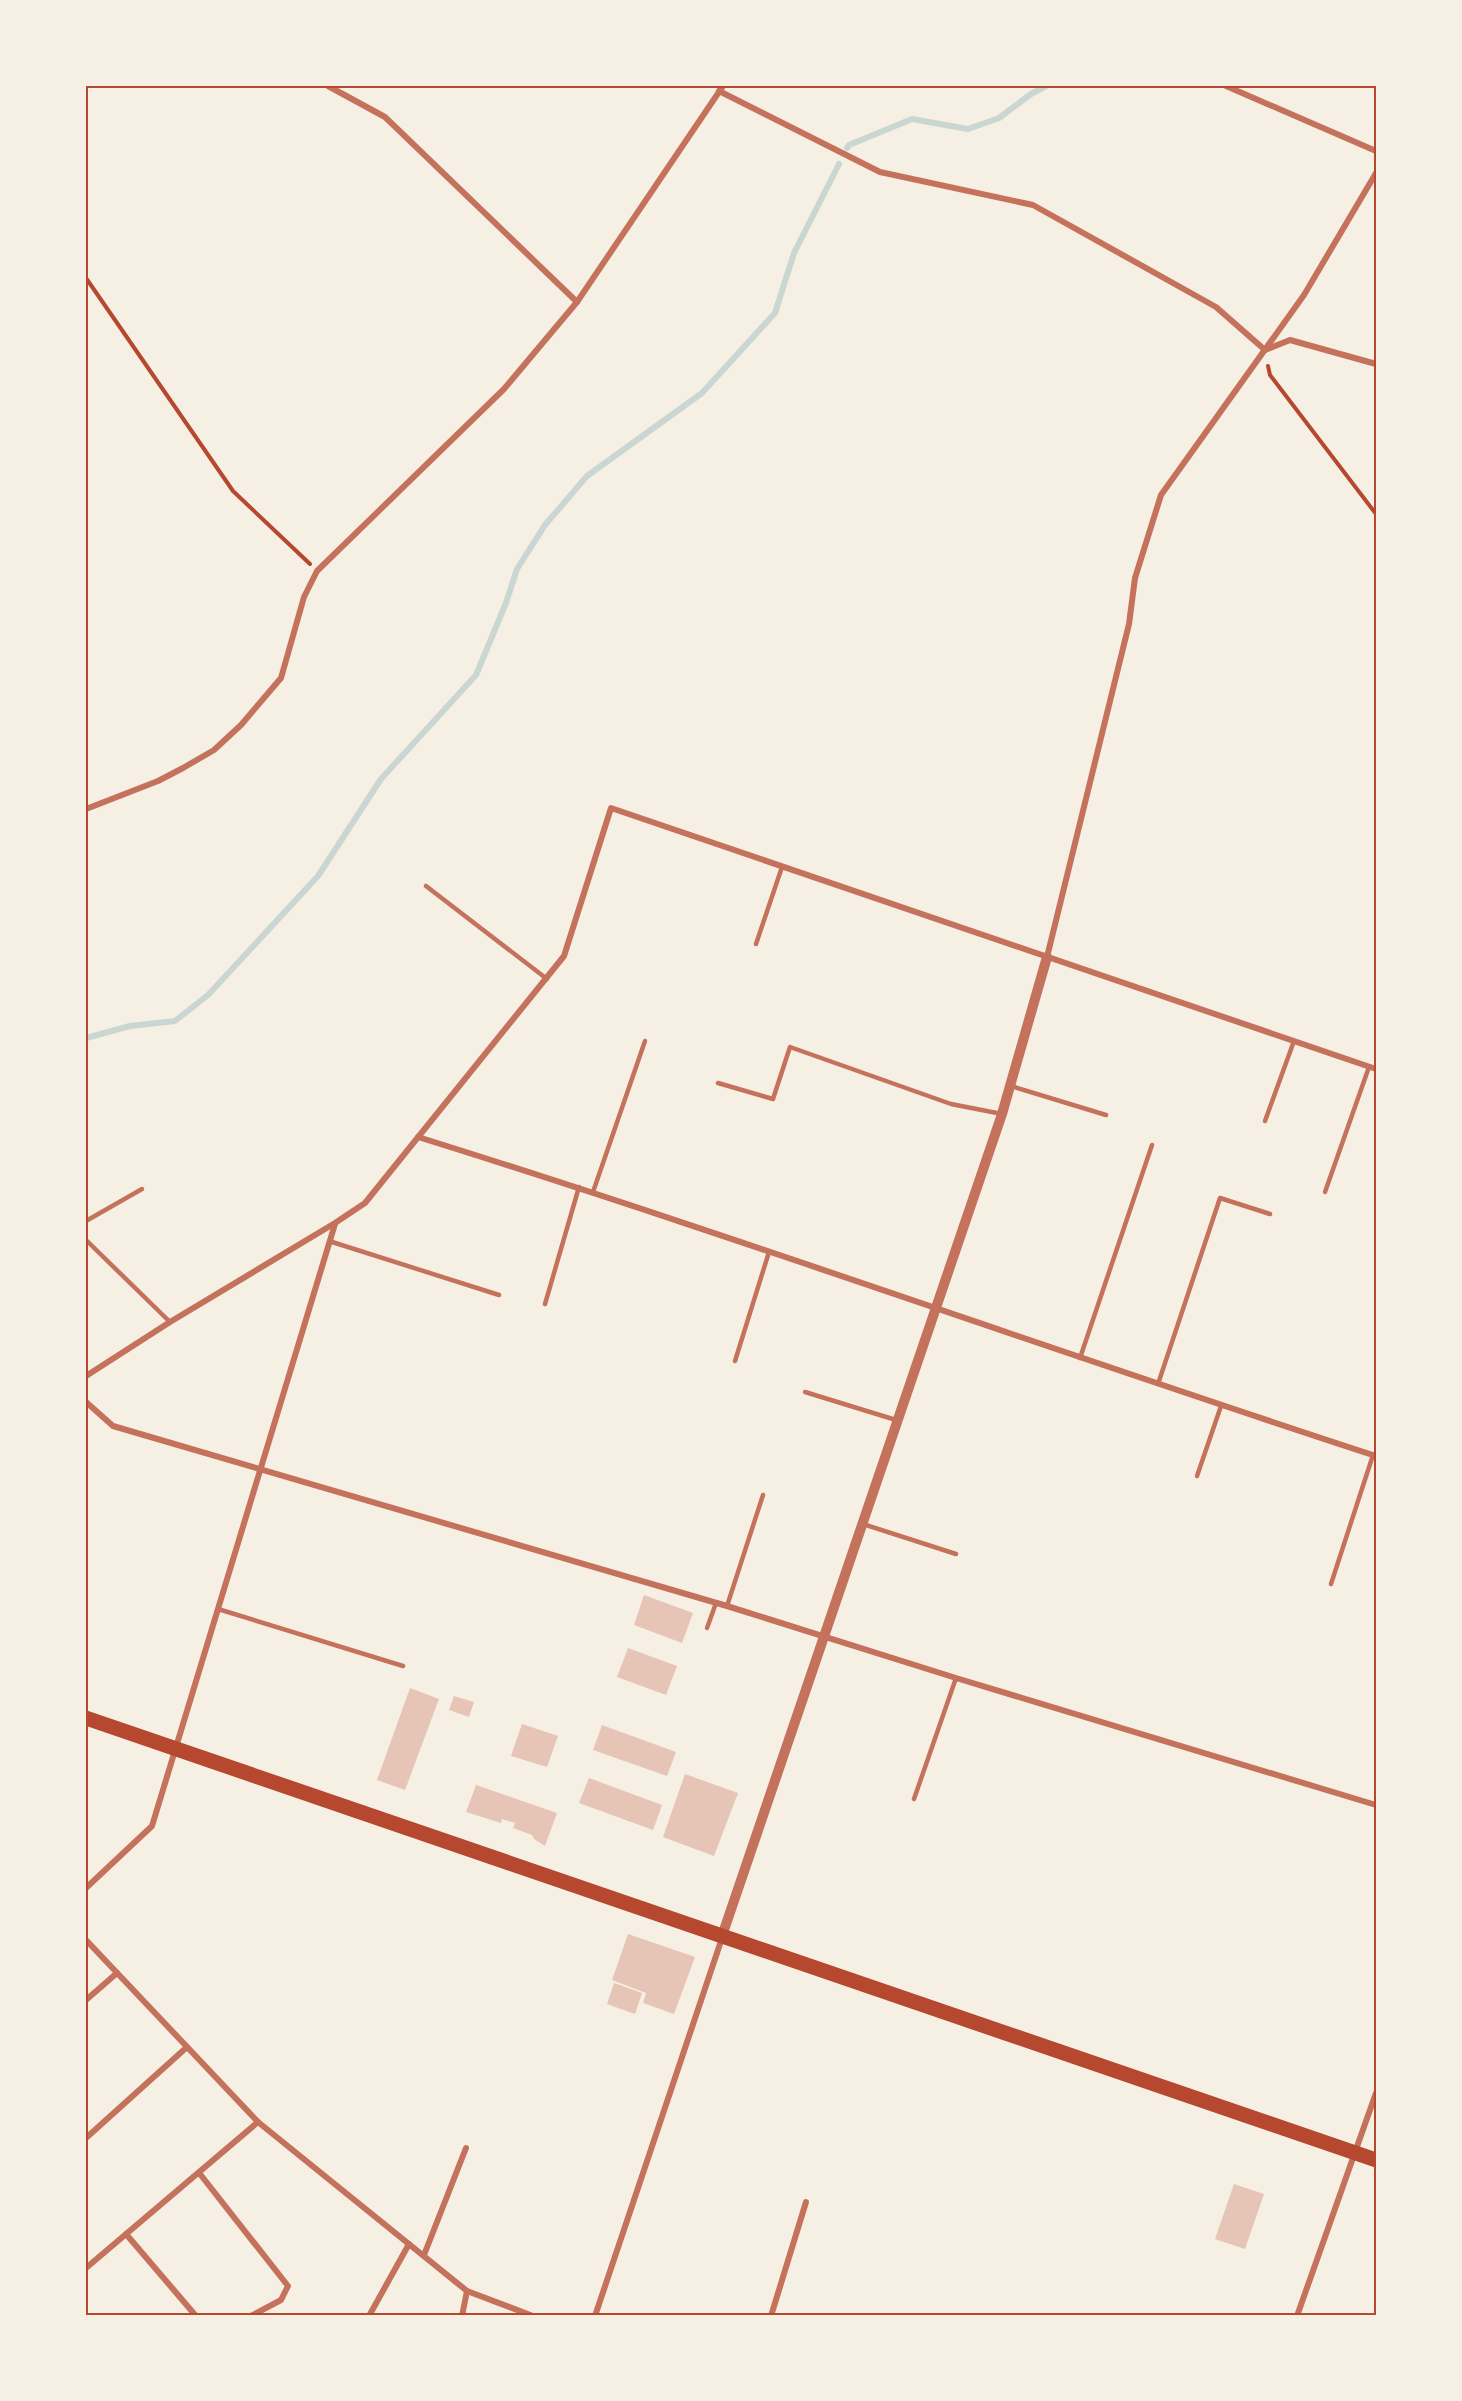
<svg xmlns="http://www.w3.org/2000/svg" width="1462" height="2401" viewBox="0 0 1462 2401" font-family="Merriweather,serif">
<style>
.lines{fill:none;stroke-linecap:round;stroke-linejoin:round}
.stream{stroke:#c9d6d2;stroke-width:6}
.building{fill:#e6c5b7}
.path{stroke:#b5482f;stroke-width:4}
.service{stroke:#c5725c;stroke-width:4.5}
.minor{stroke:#c5725c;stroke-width:6}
.tertiary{stroke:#c5725c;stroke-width:10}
.trunk{stroke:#b5482f;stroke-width:15}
.neatline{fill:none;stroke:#b5482f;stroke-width:2}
</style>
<rect width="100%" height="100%" fill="#f6efe4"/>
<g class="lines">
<g class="stream">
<polyline points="847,148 849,145 912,119 968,129 999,118 1031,94 1046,86"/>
<polyline points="86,1038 130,1026 175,1021 208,995 318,876 381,779 476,675 506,603 517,569 545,525 587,476 702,393 775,313 794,253 839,164"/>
</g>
</g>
<g class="building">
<polygon points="644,1595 693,1613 682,1643 634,1625"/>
<polygon points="628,1648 677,1666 666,1695 617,1677"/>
<polygon points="410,1688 439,1699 405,1790 377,1780"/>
<polygon points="454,1696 474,1702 469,1717 449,1710"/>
<polygon points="522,1724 558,1736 547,1767 511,1756"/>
<polygon points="602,1725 676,1752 667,1776 593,1750"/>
<polygon points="685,1774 738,1793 714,1856 663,1837"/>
<polygon points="589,1778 662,1805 653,1830 579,1803"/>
<polygon points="476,1785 557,1813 545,1846 534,1839 532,1835 513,1828 515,1823 502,1819 501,1823 466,1812"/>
<polygon points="628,1934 695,1957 674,2014 643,2003 646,1993 612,1980"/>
<polygon points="614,1983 642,1993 635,2014 607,2004"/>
<polygon points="1234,2184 1264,2194 1245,2249 1215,2239"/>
</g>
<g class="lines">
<g class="path">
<polyline points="86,278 233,491 310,564"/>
<polyline points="1268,366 1270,375 1376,514"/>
</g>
<g class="service">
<polyline points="426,886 547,979"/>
<polyline points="756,944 782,867"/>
<polyline points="718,1083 773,1099 790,1047 951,1104 1002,1114"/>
<polyline points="1011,1086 1106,1115"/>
<polyline points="1265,1121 1294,1041"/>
<polyline points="593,1192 645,1041"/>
<polyline points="1325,1192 1369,1067"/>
<polyline points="86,1221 142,1189"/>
<polyline points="86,1240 170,1322"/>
<polyline points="329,1241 499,1295"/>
<polyline points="545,1304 579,1187"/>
<polyline points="1080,1358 1152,1145"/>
<polyline points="735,1361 769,1252"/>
<polyline points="1158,1384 1220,1198 1270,1214"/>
<polyline points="805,1392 896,1420"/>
<polyline points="1197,1476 1221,1406"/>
<polyline points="863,1524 956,1554"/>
<polyline points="1331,1584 1373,1455"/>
<polyline points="727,1606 763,1495"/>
<polyline points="218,1609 403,1666"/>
<polyline points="707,1628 716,1603"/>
<polyline points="914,1799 956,1678"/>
</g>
<g class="minor">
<polyline points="328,86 385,117 577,302"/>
<polyline points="1226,86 1376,151"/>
<polyline points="719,91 880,172 1033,205 1216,307 1265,350"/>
<polyline points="1265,350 1290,340 1376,364"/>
<polyline points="86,809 158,781 183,768 214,750 241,725 281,678 304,597 317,571 504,389 577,302 723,86"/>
<polyline points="1047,957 1129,624 1135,578 1161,495 1304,295 1376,173"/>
<path d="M418,1137C739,1237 1056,1352 1376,1456"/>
<polyline points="86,1376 170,1322 335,1223 365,1203 564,956 611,808 1376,1069"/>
<polyline points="86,1402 113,1426 727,1606 956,1678 1376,1805"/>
<polyline points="86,1888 152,1826 335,1224"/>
<polyline points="86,1940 258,2122 467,2291 533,2316"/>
<polyline points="86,2000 117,1973"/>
<polyline points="86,2138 187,2047"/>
<polyline points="200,2174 288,2286 281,2300 251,2316"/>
<polyline points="126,2234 196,2316"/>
<polyline points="424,2255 466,2148"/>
<polyline points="86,2268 258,2122"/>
<polyline points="369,2316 409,2244"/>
<polyline points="462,2316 467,2291"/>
<polyline points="595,2316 722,1938"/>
<polyline points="771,2316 806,2202"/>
<polyline points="1297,2316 1376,2093"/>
</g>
<polyline class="tertiary" points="722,1936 1002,1114 1047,957"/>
<polyline class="trunk" points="86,1718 1376,2160"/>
</g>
<rect width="1462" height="2401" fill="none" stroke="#f6efe4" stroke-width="174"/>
<rect x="87" y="87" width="1288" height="2227" class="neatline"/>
</svg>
